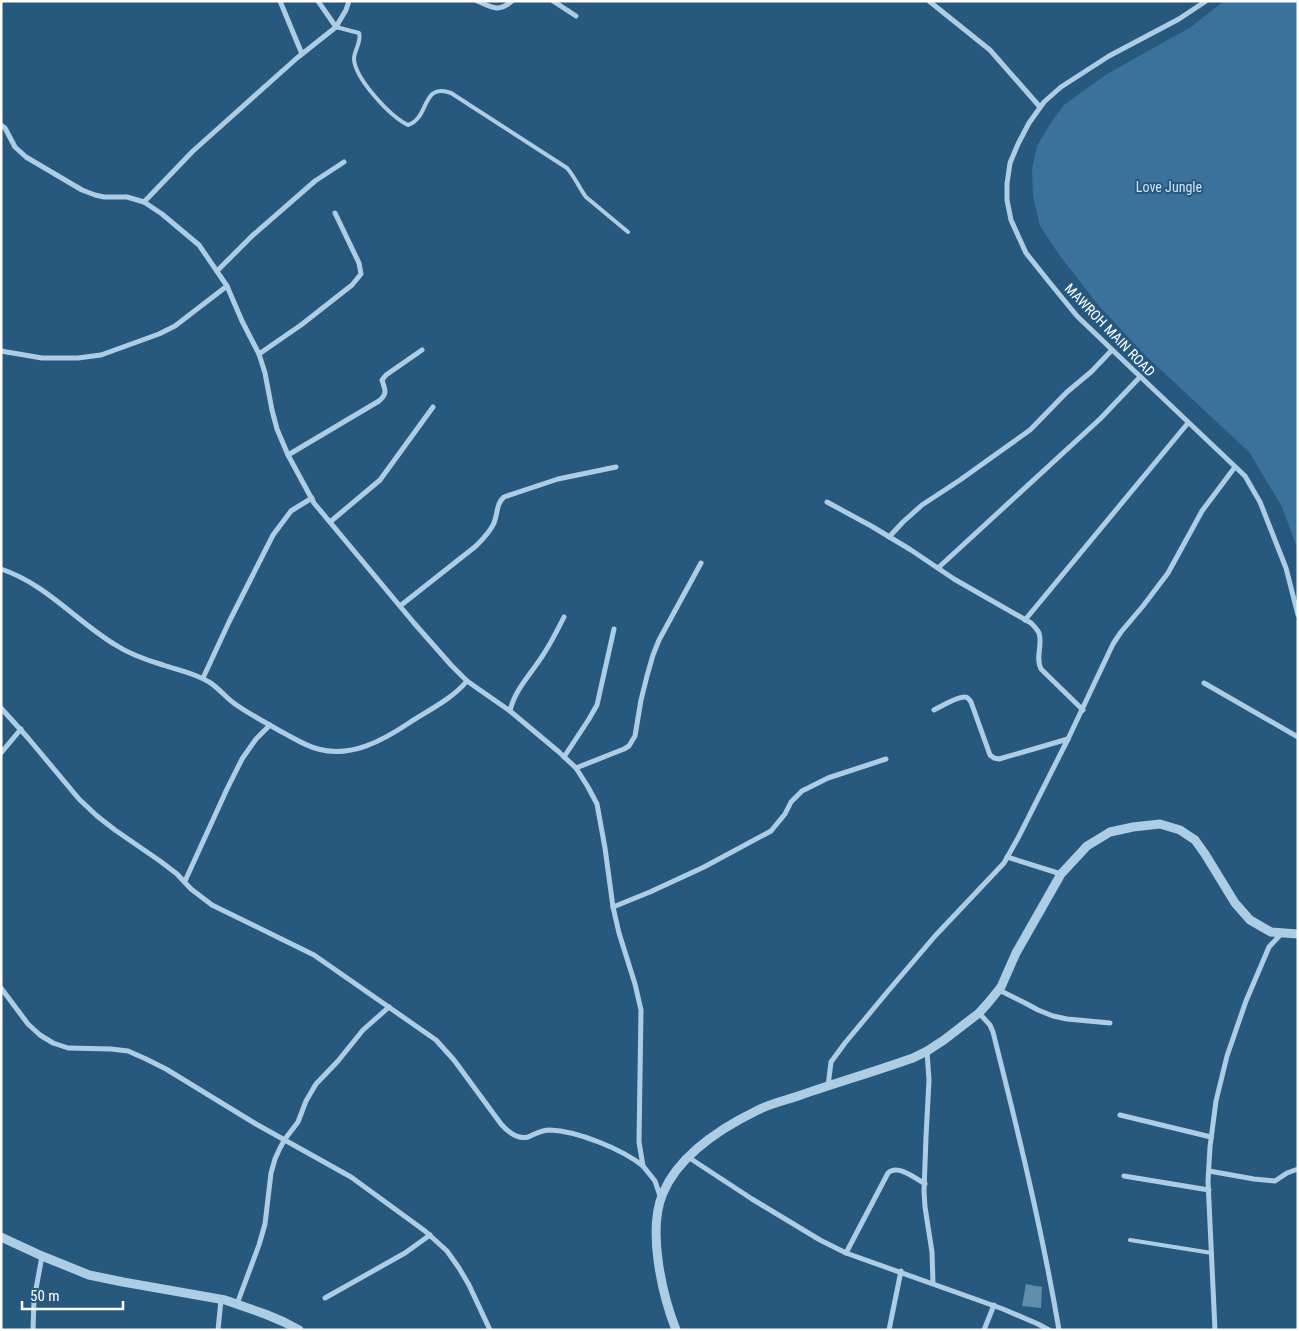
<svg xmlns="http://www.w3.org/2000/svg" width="1299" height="1331" viewBox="0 0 1299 1331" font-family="'Roboto Condensed',sans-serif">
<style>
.green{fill:#3b729b}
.building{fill:#608dae}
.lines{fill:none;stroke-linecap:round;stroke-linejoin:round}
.service{stroke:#adcde5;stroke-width:4}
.minor{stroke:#adcde5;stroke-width:5}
.tertiary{stroke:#adcde5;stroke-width:9}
.labels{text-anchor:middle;stroke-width:4;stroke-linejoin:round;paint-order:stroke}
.park-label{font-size:14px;fill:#d0e5f4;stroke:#27587d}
.street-label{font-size:14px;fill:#fff;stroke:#27587d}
</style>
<rect width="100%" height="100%" fill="#27587d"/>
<polygon class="green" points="1224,1 1298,1 1298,550 1282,507 1250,453 1146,356 1099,306 1060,256 1040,226 1033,196 1032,169 1037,146 1050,124 1064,105 1107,74 1191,27"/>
<polygon class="building" points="1026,1284 1042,1287 1041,1308 1022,1306"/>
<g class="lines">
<g class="service">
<path d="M336,27L359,33C362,42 354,50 354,59C355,79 391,117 408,125C430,118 421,82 451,93L567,168C575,177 579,188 586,197L628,232"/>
<polyline points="1130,1240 1212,1253"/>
</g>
<g class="minor">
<polyline points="280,1 302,54"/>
<polyline points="318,1 336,27"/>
<path d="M477,1C491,7 499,13 512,1"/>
<polyline points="553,1 576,16"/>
<polyline points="929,1 990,50 1040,107"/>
<polyline points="1206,1 1179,19 1109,56 1061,87 1044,102 1029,123 1018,144 1010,163 1007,184 1007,200 1011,220 1026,253 1050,283 1077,316 1127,364 1245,476 1260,502 1286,568 1298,615"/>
<polyline points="1,125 5,128 15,147 26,157 82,190 95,195 104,197 127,197 144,202 162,214 199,245 227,286 242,321 259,354 265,373 272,410 277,429 288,455 314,503 414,623 451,665 467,681 510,711 559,752 576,768 588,787 597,804 605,848 613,907 619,933 635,984 641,1010 639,1142 643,1166 655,1181 661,1199"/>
<polyline points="144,202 193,151 297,58 336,27 346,10 349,1"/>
<polyline points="217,271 252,236 315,181 344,162"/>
<polyline points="1,351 42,358 78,358 101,355 159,334 175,326 227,286"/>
<polyline points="259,354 301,325 352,285 361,274 359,263 335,213"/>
<path d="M288,455L379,401C388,393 385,390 382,380L386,375L422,350"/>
<path d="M827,502L873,527L911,550L954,579L1031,623C1034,626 1037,629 1039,633C1043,645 1035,657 1041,669L1083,710"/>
<polyline points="330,522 380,480 433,407"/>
<polyline points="889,537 903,522 922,505 960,480 1030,430 1067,392 1091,372 1112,350"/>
<polyline points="938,568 1100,419 1140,377"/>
<path d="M1,569C46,584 75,620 114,644C129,654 146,660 163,665C178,670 195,673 209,682C219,688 225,697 235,704C249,714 265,722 280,731C292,737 305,746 318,749C351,758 382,741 409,723C429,710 452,699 467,681"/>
<path d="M400,606L476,546C483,539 490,532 494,523C498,513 496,504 504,497L558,479L616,467"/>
<polyline points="1025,620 1188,423"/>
<polyline points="203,678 229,622 273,535 291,511 312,498"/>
<polyline points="1204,683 1298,737"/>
<path d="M1,708L28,738L79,799L97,816L115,830L160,861L177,874L191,889L212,905L314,955L436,1040L454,1060L501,1124C508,1132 517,1140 528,1137C535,1134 541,1130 550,1130C577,1131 622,1149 643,1166"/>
<path d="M934,710C940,707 958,696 965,697C968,697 969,699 971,702L990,755L994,758L999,759L1068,739"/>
<path d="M510,711C514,691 530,675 541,658C550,645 557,631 564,617"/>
<polyline points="1,753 21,729"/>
<polyline points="564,757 589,719 597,705 614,629"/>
<polyline points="576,768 624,749 629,746 635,736 641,700 647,676 653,655 659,640 701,563"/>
<polyline points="1007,857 1061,874"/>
<polyline points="185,881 227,789 242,759 256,739 270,725"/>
<polyline points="613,907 650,892 704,867 771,831 785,814 791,802 802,791 828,778 886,759"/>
<polyline points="1,988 28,1024 40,1035 53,1043 68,1048 111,1049 128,1051 146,1059 166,1069 256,1124 351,1177 425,1231 447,1251 459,1268 469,1285 490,1330"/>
<polyline points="999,990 1027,1004 1038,1010 1053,1016 1067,1019 1110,1023"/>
<path d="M979,1013L990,1025L993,1032C1018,1131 1042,1230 1059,1330"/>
<polyline points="927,1051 929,1080 926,1137 924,1191 925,1207 932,1252 933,1283"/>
<polyline points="828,1086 831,1062 845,1043 889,990 935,936 1004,863 1018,838 1068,739 1113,644 1121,632 1143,606 1168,573 1202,511 1235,467"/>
<polyline points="1120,1115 1211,1137"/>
<polyline points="688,1157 752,1199 820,1240 846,1253 1003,1309 1038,1324 1049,1330"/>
<polyline points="1209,1171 1254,1179 1275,1181 1287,1173 1298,1169"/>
<polyline points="1124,1176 1209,1190"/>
<path d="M846,1253L888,1173C898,1164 915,1178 925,1184"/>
<polyline points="325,1298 405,1253 430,1235"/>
<polyline points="237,1304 259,1245 265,1224 271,1173 275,1159 280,1148 285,1139 298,1122 306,1101 316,1084 338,1061 363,1030 389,1007"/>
<polyline points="33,1330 34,1300 42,1256"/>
<polyline points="218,1330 221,1300"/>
<polyline points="889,1330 901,1271"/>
<polyline points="984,1330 994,1305"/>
<polyline points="1215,1330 1208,1181 1210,1147 1216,1101 1227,1056 1246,1001 1269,947 1282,933"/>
</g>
<g class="tertiary">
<polyline points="1,1237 42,1256 89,1275 123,1282 225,1300 265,1314 284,1322 299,1330"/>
<path d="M676,1330C662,1294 647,1230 663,1193C679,1155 723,1127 758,1110C772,1103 787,1100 801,1095C839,1082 876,1071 913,1058L927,1051L944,1040L979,1013L988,1003L1001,987L1016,953L1061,874L1087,846L1110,832L1133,827L1160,824L1180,830L1195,840L1205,854L1235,903L1250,920L1271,932L1298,934"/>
</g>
</g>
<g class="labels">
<g class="park-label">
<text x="1169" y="192">Love Jungle</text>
</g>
<g class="street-label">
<text transform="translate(1110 330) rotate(46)" y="5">MAWROH MAIN ROAD</text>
</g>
</g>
<rect width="1299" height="1331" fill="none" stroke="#ffffff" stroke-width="5"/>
<path d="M22 1301v8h101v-8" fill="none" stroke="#ffffff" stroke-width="2.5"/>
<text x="30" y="1301" font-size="15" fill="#ffffff" stroke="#27587d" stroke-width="4" paint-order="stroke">50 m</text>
</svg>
